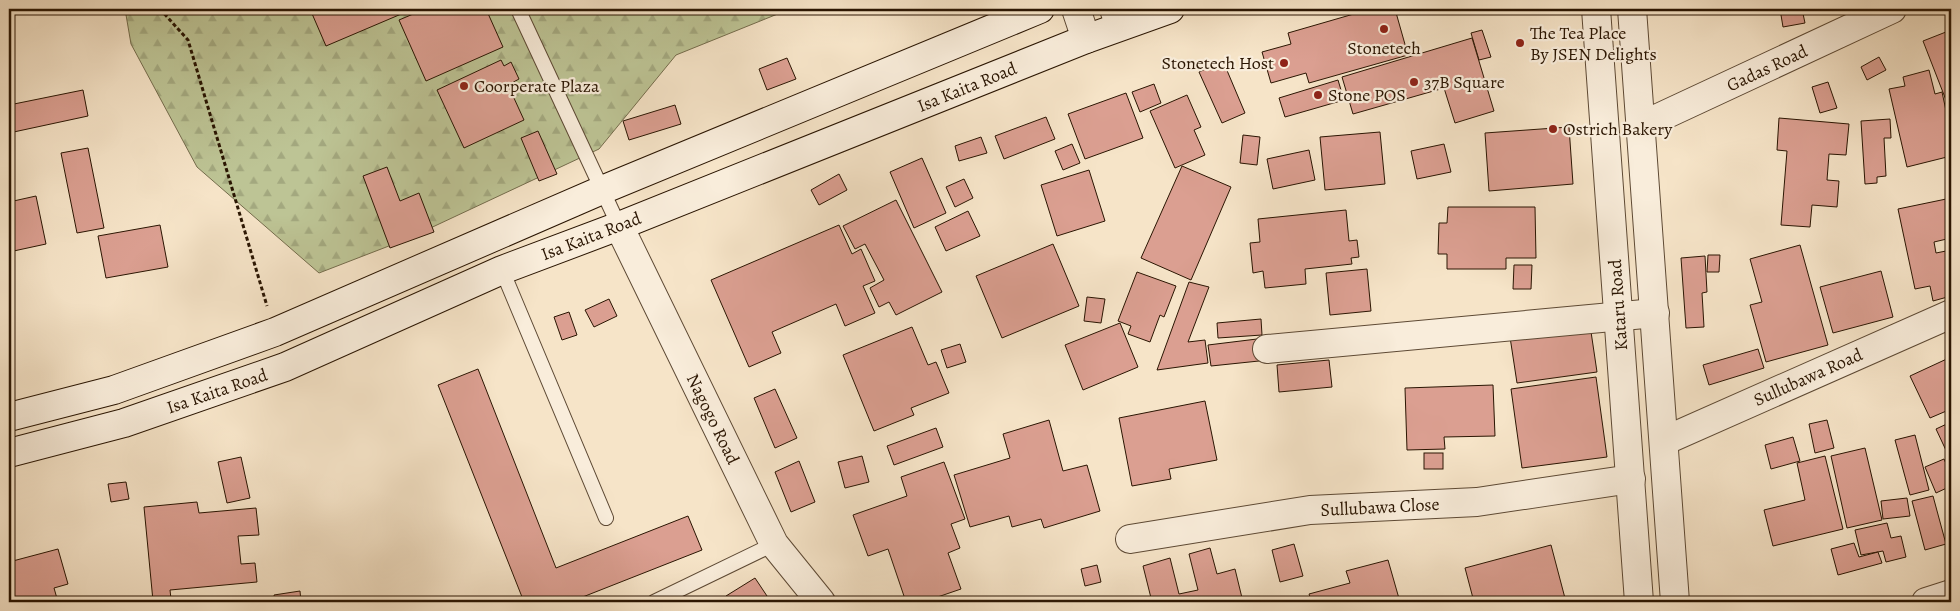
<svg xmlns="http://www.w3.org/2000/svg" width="1960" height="611" viewBox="0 0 1960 611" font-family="Alegreya,serif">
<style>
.forest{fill:url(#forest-firs);stroke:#746c4c}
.building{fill:#db9f91;stroke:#2a1502}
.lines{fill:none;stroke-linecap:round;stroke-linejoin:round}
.service-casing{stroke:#5d4934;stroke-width:16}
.minor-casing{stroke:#5d4934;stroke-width:30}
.tertiary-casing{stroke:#5d4934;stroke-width:30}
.secondary-casing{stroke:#2a1502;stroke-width:30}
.path{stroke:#2a1502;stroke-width:3;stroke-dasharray:4 2.5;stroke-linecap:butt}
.service{stroke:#f9eddb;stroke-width:14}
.minor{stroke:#f9eddb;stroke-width:28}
.tertiary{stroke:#f9eddb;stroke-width:28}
.secondary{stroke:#f9eddb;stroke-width:28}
.poi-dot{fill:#8f2418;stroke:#f9eddb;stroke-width:2}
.labels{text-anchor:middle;stroke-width:4.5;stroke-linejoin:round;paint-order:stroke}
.poi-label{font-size:18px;fill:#2a1502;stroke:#f9eddb;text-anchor:start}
.street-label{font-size:18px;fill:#2a1502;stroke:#f9eddb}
</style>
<defs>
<pattern id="forest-firs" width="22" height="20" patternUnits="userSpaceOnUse" patternTransform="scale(1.25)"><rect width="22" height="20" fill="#bdc495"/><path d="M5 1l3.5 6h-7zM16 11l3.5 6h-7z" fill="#a3a87f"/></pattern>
</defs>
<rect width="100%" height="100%" fill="#f6e4c8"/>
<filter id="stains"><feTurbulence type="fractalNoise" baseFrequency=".004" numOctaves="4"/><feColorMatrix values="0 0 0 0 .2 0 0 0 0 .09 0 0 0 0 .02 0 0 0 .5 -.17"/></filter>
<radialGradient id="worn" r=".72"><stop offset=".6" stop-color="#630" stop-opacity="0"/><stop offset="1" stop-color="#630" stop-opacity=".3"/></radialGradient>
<polygon class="forest" points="125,9 790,9 676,55 599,149 407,239 319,273 197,167 131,44"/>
<g class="building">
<polygon points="310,9 413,9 326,46"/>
<polygon points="425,9 486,9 503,47 426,81 399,20"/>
<polygon points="1371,9 1395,9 1408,55 1309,83 1306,73 1271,83 1262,52 1291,44 1288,33"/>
<polygon points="1780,9 1802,9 1805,23 1783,27"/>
<polygon points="1482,30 1491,57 1479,60 1471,33"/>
<polygon points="1951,30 1951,113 1923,41"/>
<polygon points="1472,38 1494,111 1455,123 1444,88 1353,114 1342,77"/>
<polygon points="1879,57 1886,70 1867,80 1861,67"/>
<polygon points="787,58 796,79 767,90 759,69"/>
<polygon points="501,60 504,66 511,62 519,79 508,85 524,120 464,148 437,90"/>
<polygon points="1223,61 1245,113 1222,123 1199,72"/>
<polygon points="1929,70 1935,94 1942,92 1951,134 1951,156 1907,167 1889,89 1905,86 1903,77"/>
<polygon points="1338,80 1344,100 1285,117 1279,98"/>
<polygon points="1828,82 1837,108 1820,113 1812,87"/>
<polygon points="1154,84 1161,103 1140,112 1132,92"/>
<polygon points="83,90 88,116 9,133 9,105"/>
<polygon points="1126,93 1143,138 1085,159 1068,114"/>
<polygon points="1187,95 1201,127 1194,130 1205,155 1175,168 1150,111"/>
<polygon points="675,105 681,124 629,140 623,121"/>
<polygon points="1046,117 1055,139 1004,159 995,136"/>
<polygon points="1779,118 1849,124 1846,155 1829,154 1827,180 1839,181 1837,207 1812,205 1810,227 1781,225 1787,151 1777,150"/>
<polygon points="1890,119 1891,138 1884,138 1886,176 1877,177 1877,183 1865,184 1861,121"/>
<polygon points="1569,127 1573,184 1489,191 1485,133"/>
<polygon points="538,131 557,174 539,181 521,138"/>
<polygon points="1380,132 1385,184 1325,190 1320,137"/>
<polygon points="1243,135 1260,137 1257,165 1240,163"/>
<polygon points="981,137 987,153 959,161 955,146"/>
<polygon points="1072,144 1080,163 1063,170 1055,151"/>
<polygon points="1444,144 1451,172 1417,179 1411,151"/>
<polygon points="88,148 104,228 77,233 61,153"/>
<polygon points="1309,150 1315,180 1273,189 1267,159"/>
<polygon points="922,158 946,213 914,228 890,172"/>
<polygon points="1182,166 1231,187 1191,280 1141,258"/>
<polygon points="387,167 400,201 419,193 434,232 390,248 363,176"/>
<polygon points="1089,170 1105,221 1057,236 1041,185"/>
<polygon points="839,174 847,190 819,205 811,190"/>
<polygon points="964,179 973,198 955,207 946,187"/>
<polygon points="36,196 46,244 9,252 9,202"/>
<polygon points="1951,198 1951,238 1934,242 1936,253 1951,250 1951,296 1933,301 1930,286 1915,289 1898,209"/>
<polygon points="896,200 942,292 896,315 889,302 879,307 870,288 884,280 865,244 855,249 843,226"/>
<polygon points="1448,207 1535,207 1536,258 1506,258 1506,269 1447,269 1447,254 1438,254 1439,223 1447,223"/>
<polygon points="1346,210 1349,241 1357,240 1359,257 1351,258 1352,264 1305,269 1306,284 1265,288 1263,271 1253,273 1250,243 1260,242 1258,219"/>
<polygon points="968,211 980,236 946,251 935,227"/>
<polygon points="160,225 168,267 106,278 98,236"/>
<polygon points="839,225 852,254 861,249 875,281 863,286 875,313 845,326 836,304 772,332 781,353 749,367 711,280"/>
<polygon points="1053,244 1079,306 1002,338 976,276"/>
<polygon points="1800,245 1828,345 1766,362 1750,305 1762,302 1750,259"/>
<polygon points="1708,255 1720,255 1719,272 1707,272"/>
<polygon points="1705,256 1707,292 1702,293 1704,327 1686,328 1681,258"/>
<polygon points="1514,265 1532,265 1531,289 1513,289"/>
<polygon points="1367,269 1371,311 1330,315 1326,273"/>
<polygon points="1881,271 1893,317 1833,333 1820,287"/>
<polygon points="1137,272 1176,286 1164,317 1160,315 1150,342 1128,334 1131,326 1118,321"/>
<polygon points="1189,282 1209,287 1188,342 1205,340 1208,363 1157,370"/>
<polygon points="1087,297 1105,299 1101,323 1084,321"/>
<polygon points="609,299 617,316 594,327 585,310"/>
<polygon points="569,312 577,335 562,340 554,317"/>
<polygon points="1261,319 1262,335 1218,338 1217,323"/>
<polygon points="1120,323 1138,367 1083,390 1065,345"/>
<polygon points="1590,325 1597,372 1517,383 1510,337"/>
<polygon points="912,327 928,365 936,362 949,393 911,408 914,415 874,431 843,355"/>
<polygon points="1257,339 1259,361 1211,366 1208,345"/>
<polygon points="960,344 966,362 947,368 941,350"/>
<polygon points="1758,349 1764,368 1709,385 1703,365"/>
<polygon points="1951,357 1951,409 1930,418 1910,376"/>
<polygon points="1329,360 1332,387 1279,392 1277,365"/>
<polygon points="478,369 556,568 688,516 702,550 570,602 524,602 438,385"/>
<polygon points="1596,377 1607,457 1522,468 1511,389"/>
<polygon points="1493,385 1495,436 1444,437 1445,449 1407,450 1405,388"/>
<polygon points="775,389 797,438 775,448 754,398"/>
<polygon points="1205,401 1217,460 1169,469 1171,479 1132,486 1119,418"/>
<polygon points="1049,420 1063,471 1087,465 1100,511 1044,528 1041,519 1012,527 1009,516 970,527 954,475 1010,458 1003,434"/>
<polygon points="1827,420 1834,448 1815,453 1809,424"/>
<polygon points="1951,422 1951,461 1936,429"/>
<polygon points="936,428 943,447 894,465 887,446"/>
<polygon points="1915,435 1929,490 1910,495 1895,440"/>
<polygon points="1793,437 1800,461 1771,469 1765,445"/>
<polygon points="1865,448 1882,520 1847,528 1831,456"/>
<rect x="1424" y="453" width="19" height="16"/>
<polygon points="862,456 869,482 845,488 838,462"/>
<polygon points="1825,456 1843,529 1773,546 1764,510 1805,500 1797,463"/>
<polygon points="241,457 250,498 227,503 218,462"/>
<polygon points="1944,459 1951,475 1951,486 1936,493 1925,467"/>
<polygon points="799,461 815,502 791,512 775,472"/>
<polygon points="944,462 965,519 951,524 960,548 948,553 961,589 923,602 906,602 888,549 868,556 853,515 907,496 901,477"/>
<polygon points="126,482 129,499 111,502 108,484"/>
<polygon points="1933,496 1946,544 1925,550 1912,501"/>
<polygon points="1907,498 1910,516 1883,519 1881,501"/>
<polygon points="197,502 199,513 256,508 259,535 238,536 241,564 255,563 257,582 170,590 171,599 153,601 144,507"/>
<polygon points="1887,523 1891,538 1901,536 1906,557 1886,562 1883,551 1861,555 1855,530"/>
<polygon points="1854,543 1859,557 1878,552 1882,563 1838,575 1831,549"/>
<polygon points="1294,544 1303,576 1280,582 1272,550"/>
<polygon points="1551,545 1566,602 1474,602 1465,568"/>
<polygon points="1210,548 1217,574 1235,569 1243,602 1152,602 1143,566 1170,558 1179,594 1198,590 1189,554"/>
<polygon points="58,549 68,584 54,588 58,602 9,602 9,562"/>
<polygon points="1388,560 1400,602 1312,602 1309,594 1350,583 1346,571"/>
<polygon points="1097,565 1101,582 1085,586 1081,569"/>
<polygon points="755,578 771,602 730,602 726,596"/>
<polygon points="300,591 301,602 275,602 274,595"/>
</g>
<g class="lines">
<g class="service-casing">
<g id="service">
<polyline points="518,9 619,226"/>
<polyline points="502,270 606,518"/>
<polyline points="654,602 774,544"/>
</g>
</g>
<g class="minor-casing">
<g id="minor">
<polyline points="1641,126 1892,9"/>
<polyline points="619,226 774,544 821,602"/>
<polyline points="1267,349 1655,313"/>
<polyline points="1664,441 1951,314"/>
<polyline points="1130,539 1310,510 1477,502 1631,479"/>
<polyline points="1926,602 1951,594"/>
</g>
</g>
<g class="tertiary-casing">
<g id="tertiary">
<polyline points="1076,9 1086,39"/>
<polyline points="1114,9 1120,26"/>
<polyline points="1596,9 1639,602"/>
<polyline points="1632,9 1675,602"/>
</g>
</g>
<g class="secondary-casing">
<g id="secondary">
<polyline points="9,417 114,390 275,332 602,190 1040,9"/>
<polyline points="9,453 124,423 285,367 502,270 619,226 1086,39 1170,9"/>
</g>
</g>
<polyline class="path" points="160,9 188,40 267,306"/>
<use href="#service" class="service"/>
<use href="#minor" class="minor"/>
<use href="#tertiary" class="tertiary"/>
<use href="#secondary" class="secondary"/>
</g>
<g class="poi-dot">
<circle cx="1384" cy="29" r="5"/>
<circle cx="1520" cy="43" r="5"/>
<circle cx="1284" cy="63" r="5"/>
<circle cx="1414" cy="82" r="5"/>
<circle cx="464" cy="86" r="5"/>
<circle cx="1318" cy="95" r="5"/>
<circle cx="1553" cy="129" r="5"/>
</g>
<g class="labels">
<g class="poi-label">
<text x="1530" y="39">The Tea Place<tspan x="1530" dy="21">By JSEN Delights</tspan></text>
<text x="1384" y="54" text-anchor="middle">Stonetech</text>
<text x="1274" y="69" text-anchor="end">Stonetech Host</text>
<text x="1424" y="88">37B Square</text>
<text x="474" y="92">Coorperate Plaza</text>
<text x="1328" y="101">Stone POS</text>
<text x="1563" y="135">Ostrich Bakery</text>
</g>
<g class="street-label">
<text transform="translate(1767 68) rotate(-25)" y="6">Gadas Road</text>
<text transform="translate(967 87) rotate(-22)" y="6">Isa Kaita Road</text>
<text transform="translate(591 236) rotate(-21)" y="6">Isa Kaita Road</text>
<text transform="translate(1618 305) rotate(-94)" y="6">Kataru Road</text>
<text transform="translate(1808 377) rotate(-24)" y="6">Sullubawa Road</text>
<text transform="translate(217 391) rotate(-19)" y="6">Isa Kaita Road</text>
<text transform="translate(713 419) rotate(64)" y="6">Nagogo Road</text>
<text transform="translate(1380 507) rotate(-3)" y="6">Sullubawa Close</text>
</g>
</g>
<rect width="1960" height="611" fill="none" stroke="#f6e4c8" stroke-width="30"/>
<rect x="10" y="10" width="1940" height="591" fill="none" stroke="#2a1502" stroke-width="2.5"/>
<rect x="15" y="15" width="1930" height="581" fill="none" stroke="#2a1502"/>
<rect width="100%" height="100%" filter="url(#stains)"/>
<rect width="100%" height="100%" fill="url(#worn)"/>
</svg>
